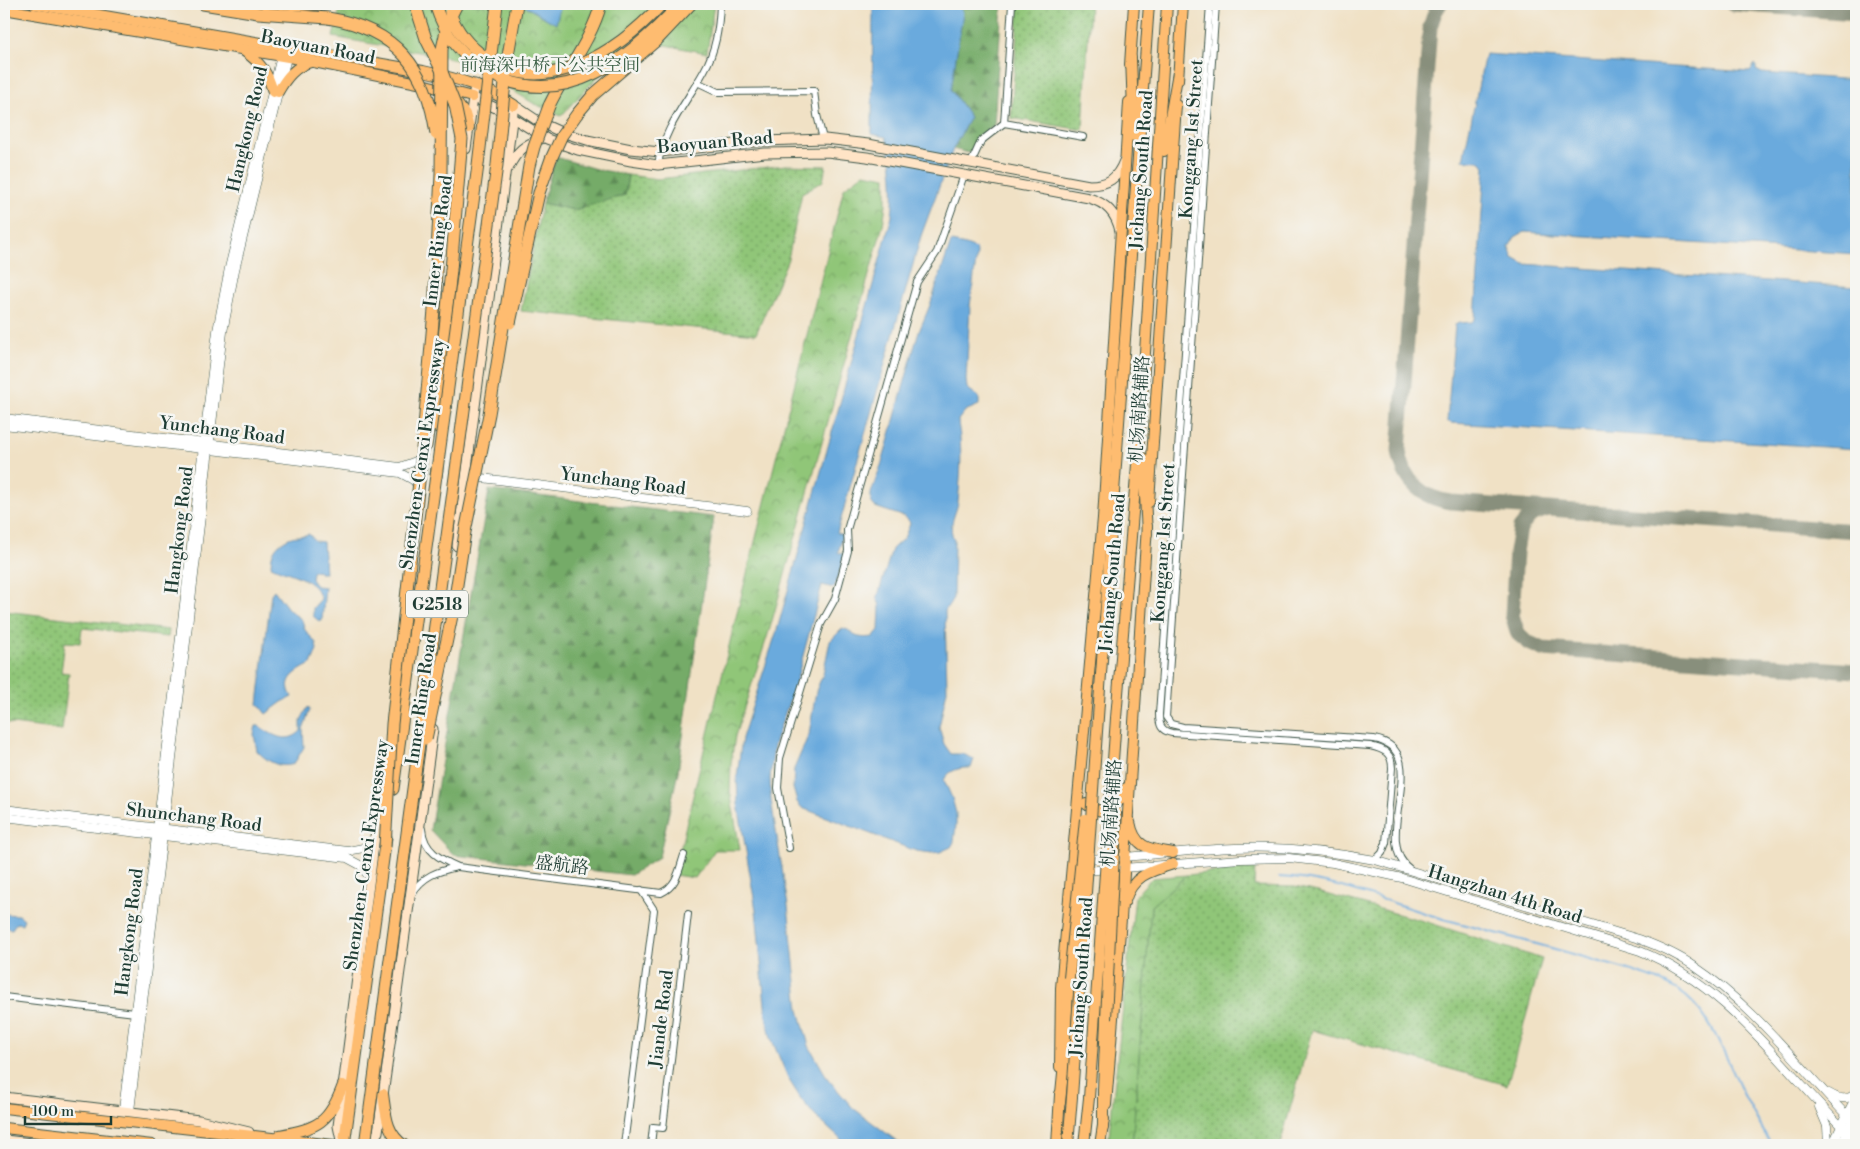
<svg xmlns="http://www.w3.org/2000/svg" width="1860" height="1149" viewBox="0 0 1860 1149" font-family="'Libre Bodoni','Noto Serif SC',serif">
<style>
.grass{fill:url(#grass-dots);stroke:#588256}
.forest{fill:url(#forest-firs);stroke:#4a744e}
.park{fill:url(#park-crowns);stroke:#588256}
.water{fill:#6aaadd;stroke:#447488}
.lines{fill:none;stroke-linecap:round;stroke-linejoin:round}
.stream{stroke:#6aaadd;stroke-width:2}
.taxiway{stroke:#888f7c;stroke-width:15}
.minor-casing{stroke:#3e564a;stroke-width:8}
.tertiary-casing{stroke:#3e564a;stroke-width:9}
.secondary-casing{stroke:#3e564a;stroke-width:11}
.primary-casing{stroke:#3e564a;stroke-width:12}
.trunk-casing{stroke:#3e564a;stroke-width:12}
.motorway-casing{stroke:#3e564a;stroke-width:13}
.minor{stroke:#fff;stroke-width:6}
.tertiary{stroke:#fff;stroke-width:8}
.secondary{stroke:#ffe4c6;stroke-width:9}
.primary{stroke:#febc70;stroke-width:10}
.trunk{stroke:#febc70;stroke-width:10}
.motorway{stroke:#febc70;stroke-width:11}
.trunk-bridge-casing{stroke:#3e564a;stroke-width:12;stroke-linecap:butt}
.motorway-bridge-casing{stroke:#3e564a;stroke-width:13;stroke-linecap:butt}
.trunk-bridge{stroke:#febc70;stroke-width:10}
.motorway-bridge{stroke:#febc70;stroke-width:11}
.labels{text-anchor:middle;stroke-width:5;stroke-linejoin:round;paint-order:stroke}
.shield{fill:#f6f6f2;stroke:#60746d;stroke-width:1}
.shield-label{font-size:16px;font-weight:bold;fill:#1f3d34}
.street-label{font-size:18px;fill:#1f3d34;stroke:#f6f6f2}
.park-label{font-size:18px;fill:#3b5f45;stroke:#f6f6f2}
</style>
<defs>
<pattern id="grass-dots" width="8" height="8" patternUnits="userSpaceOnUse" patternTransform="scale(1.25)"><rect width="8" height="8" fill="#90c678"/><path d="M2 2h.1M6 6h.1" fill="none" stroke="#75a263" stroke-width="1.8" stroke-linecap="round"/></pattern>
<pattern id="forest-firs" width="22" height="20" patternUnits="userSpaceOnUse" patternTransform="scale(1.25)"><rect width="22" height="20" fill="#74ab68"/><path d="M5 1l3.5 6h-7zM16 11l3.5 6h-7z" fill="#5f8c56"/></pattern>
<pattern id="park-crowns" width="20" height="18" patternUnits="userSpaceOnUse" patternTransform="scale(1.25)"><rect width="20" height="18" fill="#90c678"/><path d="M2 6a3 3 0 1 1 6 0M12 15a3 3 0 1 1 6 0" fill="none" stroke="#75a263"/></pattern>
</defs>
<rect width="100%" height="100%" fill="#f6f6f2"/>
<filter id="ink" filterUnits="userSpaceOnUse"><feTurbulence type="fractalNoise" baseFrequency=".02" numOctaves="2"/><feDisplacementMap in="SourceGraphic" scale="10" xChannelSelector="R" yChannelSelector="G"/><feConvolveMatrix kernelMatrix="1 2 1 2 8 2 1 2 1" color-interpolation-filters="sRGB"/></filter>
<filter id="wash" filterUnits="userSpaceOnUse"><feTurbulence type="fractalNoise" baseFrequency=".0096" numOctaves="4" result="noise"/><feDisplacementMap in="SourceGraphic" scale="20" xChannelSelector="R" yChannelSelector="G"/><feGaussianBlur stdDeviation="1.12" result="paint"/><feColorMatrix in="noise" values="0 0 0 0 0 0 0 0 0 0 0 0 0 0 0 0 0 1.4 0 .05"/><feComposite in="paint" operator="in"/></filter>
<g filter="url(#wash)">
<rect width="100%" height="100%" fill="#f0e1c5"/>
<g class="grass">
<polygon points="1019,4 1090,4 1083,130 1011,118"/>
<polygon points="786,165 826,166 823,181 802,193 788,259 756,334 521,311 542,203 574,210 625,195 628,175 658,179"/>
<polygon points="4,611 169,630 168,637 82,628 80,643 65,642 61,672 69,673 62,730 4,723"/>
<polygon points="1255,868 1254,886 1295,887 1318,892 1427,922 1542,959 1507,1085 1312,1030 1280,1145 1132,1145 1151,906 1187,875"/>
</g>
<g class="forest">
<polygon points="957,4 1002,4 994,125 978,140 969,153 953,149 970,117 951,90 963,12"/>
<polygon points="556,157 596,169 628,175 625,195 574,210 542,203"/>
<polygon points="489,490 714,517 678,772 659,857 631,875 454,855 430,830"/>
</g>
<g class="park">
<polygon points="362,4 521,4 556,24 561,4 714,4 707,53 633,39 561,116 533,103 471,65 447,57 333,37 339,12"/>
<polygon points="864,173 886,177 886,204 883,225 770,628 735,736 731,763 730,791 740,850 715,850 695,878 674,875 734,625 844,188"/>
<polygon points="1187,875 1151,906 1132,1145 1108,1145 1135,896 1152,878"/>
</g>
<g class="water">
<polygon points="521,4 561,4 556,24"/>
<path d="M873,4H957L963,12L951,90L970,117L953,149L921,236L837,533L843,535L838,552L845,555L834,588L822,585L796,682L774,745L770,778L771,800L788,906L799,1010L809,1046L828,1079L853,1108L902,1145H847L815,1116L801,1099L789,1080L771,1038L766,1016L756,910L738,804L737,777L742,738L777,630L892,216C895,189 893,163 886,137L872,134Z"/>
<polygon points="1485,54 1750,72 1755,64 1756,65 1756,70 1762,73 1856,80 1856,254 1524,232 1515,237 1509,247 1513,258 1524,264 1856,287 1856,449 1451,423 1447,421 1455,325 1459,323 1472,322 1475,319 1485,166 1479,161 1463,160"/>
<path d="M951,242L966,245L976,249L977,253L970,306L966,380L967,388L979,397V405L965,411L958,420C958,426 960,432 960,439C962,459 960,482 958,502C956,515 947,526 954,539L953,598L945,611L947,690L939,727L944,744L951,754H963L974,759L971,768C960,767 949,770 944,780L952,798L956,813V825L954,842L951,847L940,852L932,853L916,851L802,808L797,802L793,788L794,769L809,734L816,691L823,674L830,641L842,629C849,629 849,631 854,635C859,638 867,638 873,637L879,630L880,605L877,599L892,549L904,538L910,524L909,521L905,517L875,507L871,502V493L883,460L918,334L930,305Z"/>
<path d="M309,534L315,541L323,542L325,573H320L316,570L312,572L311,579L316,586L325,587L322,621H319L313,616V608L321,599C314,577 290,575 271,566C271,552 276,544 289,538C294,535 302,537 309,534Z"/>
<path d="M274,590L289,610L302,620L305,630L316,643L317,650L311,664C302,669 285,676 289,690C290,693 291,695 292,697L282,702L266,714L258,704L271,594Z"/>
<path d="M308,707L310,710L303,729L304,747L294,764C279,769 267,761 257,751L254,734L256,726H259C272,735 287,745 301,731V720Z"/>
<polygon points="4,914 19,915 24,919 22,924 16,923 12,929 4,927"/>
</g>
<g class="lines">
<path class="stream" d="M1279,877C1340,879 1397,907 1455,922C1502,935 1550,947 1597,961C1627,970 1672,979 1693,1003C1715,1026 1727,1060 1741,1089C1750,1108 1761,1126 1771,1145"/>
<g class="taxiway">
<path d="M1440,4L1435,12L1430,27L1399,451C1403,480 1421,498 1451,502L1856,531"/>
<polyline points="1732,4 1856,13"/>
<polyline points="1545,510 1531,515 1520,528 1516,552 1512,615 1518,634 1529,643 1543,649 1856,671"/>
</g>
</g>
</g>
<g filter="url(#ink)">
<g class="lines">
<g class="minor-casing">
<g id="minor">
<path d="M1210,4L1159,714C1159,725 1161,731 1172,733L1370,746C1384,749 1392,753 1392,768L1386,843L1382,853L1375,860"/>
<path d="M1216,4L1166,717L1171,724L1183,727L1374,739C1436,750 1368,841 1411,870"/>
<polyline points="697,82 718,92 814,91 817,115 822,135 820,139"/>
<polyline points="1004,123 1083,137"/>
<polyline points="971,163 981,141 1004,123 1012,4"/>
<path d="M658,165C663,129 687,102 704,71C716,50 719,28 720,4"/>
<path d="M422,829C424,851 440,859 458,867L661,893C677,886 679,870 684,855"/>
<polyline points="789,848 778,788 780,758 821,624 835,599 848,551 847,530 917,282 937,252 964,175"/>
<path d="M412,894C422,876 438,871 457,867"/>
<polyline points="4,997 135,1013"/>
<polyline points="624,1145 654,910 641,890"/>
<polyline points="651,1145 653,1127 663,1128 688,914"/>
</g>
</g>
<g class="tertiary-casing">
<g id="tertiary">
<polyline points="4,418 400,467 416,461 421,455"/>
<polyline points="4,425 400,473 413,480 419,487"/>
<polyline points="474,477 747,511"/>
<polyline points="4,809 348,851 363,848 375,837"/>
<polyline points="4,817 347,858 360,865 370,878"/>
<path d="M1121,857C1159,855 1197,849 1235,848C1282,846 1328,851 1375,860L1639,939C1658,946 1677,954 1694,966C1757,1008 1803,1072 1856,1125"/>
<polyline points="1083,859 1109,858"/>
<path d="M1084,871L1240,859L1289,858L1333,863L1402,878L1640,951C1732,987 1787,1076 1856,1141"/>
<path d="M1829,1093C1839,1099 1847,1101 1856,1093"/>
<polyline points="1819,1107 1827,1126 1828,1145"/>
<polyline points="123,1110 217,331 229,268 282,52"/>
<polyline points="130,1111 223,332 235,270 287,57 286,53"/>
<polyline points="1832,1145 1856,1096"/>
<polyline points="1841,1145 1856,1111"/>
</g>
</g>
<g class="secondary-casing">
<g id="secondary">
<path d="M472,97L500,110L547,139L578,150L631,161L658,165L765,153L827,152L867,157L1089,198C1106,203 1116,213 1120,231"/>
<path d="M514,105L541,123L561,132L587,140L631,149L660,152L763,141L825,139L868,144L1089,185C1108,185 1117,179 1124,161"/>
<polyline points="466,149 475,84"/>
<path d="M509,167C516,152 525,144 541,139"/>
<polyline points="427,446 435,390"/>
<polyline points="457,546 514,105"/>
<polyline points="4,1097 199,1120 249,1132"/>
<polyline points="4,1140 50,1145"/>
<polyline points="342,1145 338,1126 385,759"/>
<polyline points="369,1145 378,1132 433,729"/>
</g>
</g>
<g class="primary-casing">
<g id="primary">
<path d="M35,4L423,71C455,78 486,86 514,105"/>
<polyline points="4,9 294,58 418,83 472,97"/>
<path d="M244,51C260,62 268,73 273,92"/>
<polyline points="1130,65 1134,4"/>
<polyline points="1178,80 1183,4"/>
<path d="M278,92C286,78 295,66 311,62"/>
<polyline points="453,98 465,114 469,128"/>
<polyline points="1149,502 1176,105"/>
<path d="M1086,804C1104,819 1119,806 1126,788"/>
<path d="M1130,822C1135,849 1150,849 1173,853"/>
<path d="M1125,901C1132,876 1150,871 1173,864"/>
<polyline points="1060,1067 1061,988 1103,518 1129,102"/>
<path d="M383,1094C386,1114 386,1133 404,1145"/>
<polyline points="1106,1105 1121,919 1147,526"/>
<polyline points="4,1108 334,1145"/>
<polyline points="4,1128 152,1145"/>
<path d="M280,1135C318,1128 329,1123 343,1085"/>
<polyline points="1057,1145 1060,1094"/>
<polyline points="1100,1145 1104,1119"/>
</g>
</g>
<g class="trunk-casing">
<g id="trunk">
<polyline points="1131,58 1134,136"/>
<polyline points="1164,151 1178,72"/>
<polyline points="1143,458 1147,534"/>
<polyline points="1100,688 1149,4"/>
<polyline points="1116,718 1141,416 1167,4"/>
<polyline points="1060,1103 1064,1063 1069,978"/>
<polyline points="1103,1128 1103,1090 1106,1019"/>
</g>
</g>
<g class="motorway-casing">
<g id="motorway">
<polyline points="203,4 258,13 328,18"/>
<polyline points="283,4 301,5 327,4"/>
<polyline points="507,61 517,4"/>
<path d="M549,106C565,72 591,41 601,4"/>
<polyline points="438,427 440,376 451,270"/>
<polyline points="393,789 437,468"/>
<polyline points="344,1145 386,837"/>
</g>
</g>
<use href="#minor" class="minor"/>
<use href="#tertiary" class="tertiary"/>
<use href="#secondary" class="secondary"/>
<use href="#primary" class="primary"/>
<use href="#trunk" class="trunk"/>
<use href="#motorway" class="motorway"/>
<g class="trunk-bridge-casing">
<g id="trunk-bridge">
<polyline points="1069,978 1085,819"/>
<polyline points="1106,1019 1116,812"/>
<polyline points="1068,1145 1072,1097 1100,688"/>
<polyline points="1084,1145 1089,1098 1116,718"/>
</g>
</g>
<g class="motorway-bridge-casing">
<g id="motorway-bridge">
<polyline points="415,4 426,39 440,67 455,105 462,139 451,270"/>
<path d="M435,4C444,34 463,59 491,74C566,112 631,57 680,4"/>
<path d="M450,13C457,31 469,46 485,57C546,101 619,50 662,4"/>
<path d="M328,18C396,29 427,68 436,134"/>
<polyline points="510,323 539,193 551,159 562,135 577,114 593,95 658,39 691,4"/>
<polyline points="436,477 478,165 497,4"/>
<polyline points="426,739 453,611 465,532 489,414 529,166 534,147 549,106"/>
<polyline points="385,847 392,724 420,473 434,310 441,174 442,49 448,22 457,4"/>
<polyline points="365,1145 497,165 507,61"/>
</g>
</g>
<use href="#trunk-bridge" class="trunk-bridge"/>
<use href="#motorway-bridge" class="motorway-bridge"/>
</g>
</g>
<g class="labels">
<rect class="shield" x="406" y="590.5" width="62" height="27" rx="4"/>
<g class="shield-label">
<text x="437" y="610">G2518</text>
</g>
<g class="street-label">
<text transform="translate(318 47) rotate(11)" y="6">Baoyuan Road</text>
<text transform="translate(247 129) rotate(-77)" y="6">Hangkong Road</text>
<text transform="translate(1191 139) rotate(-86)" y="6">Konggang 1st Street</text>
<text transform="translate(715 142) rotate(-5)" y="6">Baoyuan Road</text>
<text transform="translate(1141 170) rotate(-86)" y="6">Jichang South Road</text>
<text transform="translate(438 241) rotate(-83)" y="6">Inner Ring Road</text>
<text transform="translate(1139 409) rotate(-86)" y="6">机场南路辅路</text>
<text transform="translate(222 430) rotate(7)" y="6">Yunchang Road</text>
<text transform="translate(422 454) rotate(-82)" y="6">Shenzhen-Cenxi Expressway</text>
<text transform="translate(623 481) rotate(7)" y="6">Yunchang Road</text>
<text transform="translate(179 530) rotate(-83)" y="6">Hangkong Road</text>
<text transform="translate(1163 543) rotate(-86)" y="6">Konggang 1st Street</text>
<text transform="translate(1112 573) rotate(-85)" y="6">Jichang South Road</text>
<text transform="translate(421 699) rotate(-82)" y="6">Inner Ring Road</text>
<text transform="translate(1111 813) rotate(-86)" y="6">机场南路辅路</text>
<text transform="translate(194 817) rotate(7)" y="6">Shunchang Road</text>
<text transform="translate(366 855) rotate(-82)" y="6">Shenzhen-Cenxi Expressway</text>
<text transform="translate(562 865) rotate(7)" y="6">盛航路</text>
<text transform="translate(1505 894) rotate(17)" y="6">Hangzhan 4th Road</text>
<text transform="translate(129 932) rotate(-83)" y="6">Hangkong Road</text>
<text transform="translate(1081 977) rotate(-86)" y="6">Jichang South Road</text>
<text transform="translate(661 1019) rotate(-83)" y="6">Jiande Road</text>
</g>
<g class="park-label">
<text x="550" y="71">前海深中桥下公共空间</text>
</g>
</g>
<rect width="1860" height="1149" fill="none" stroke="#f6f6f2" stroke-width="20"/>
<path d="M25 1116v8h86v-8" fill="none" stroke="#1f3d34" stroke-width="2.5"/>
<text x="32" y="1116" font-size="15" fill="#1f3d34" stroke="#f6f6f2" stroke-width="4" paint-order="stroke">100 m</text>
</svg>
